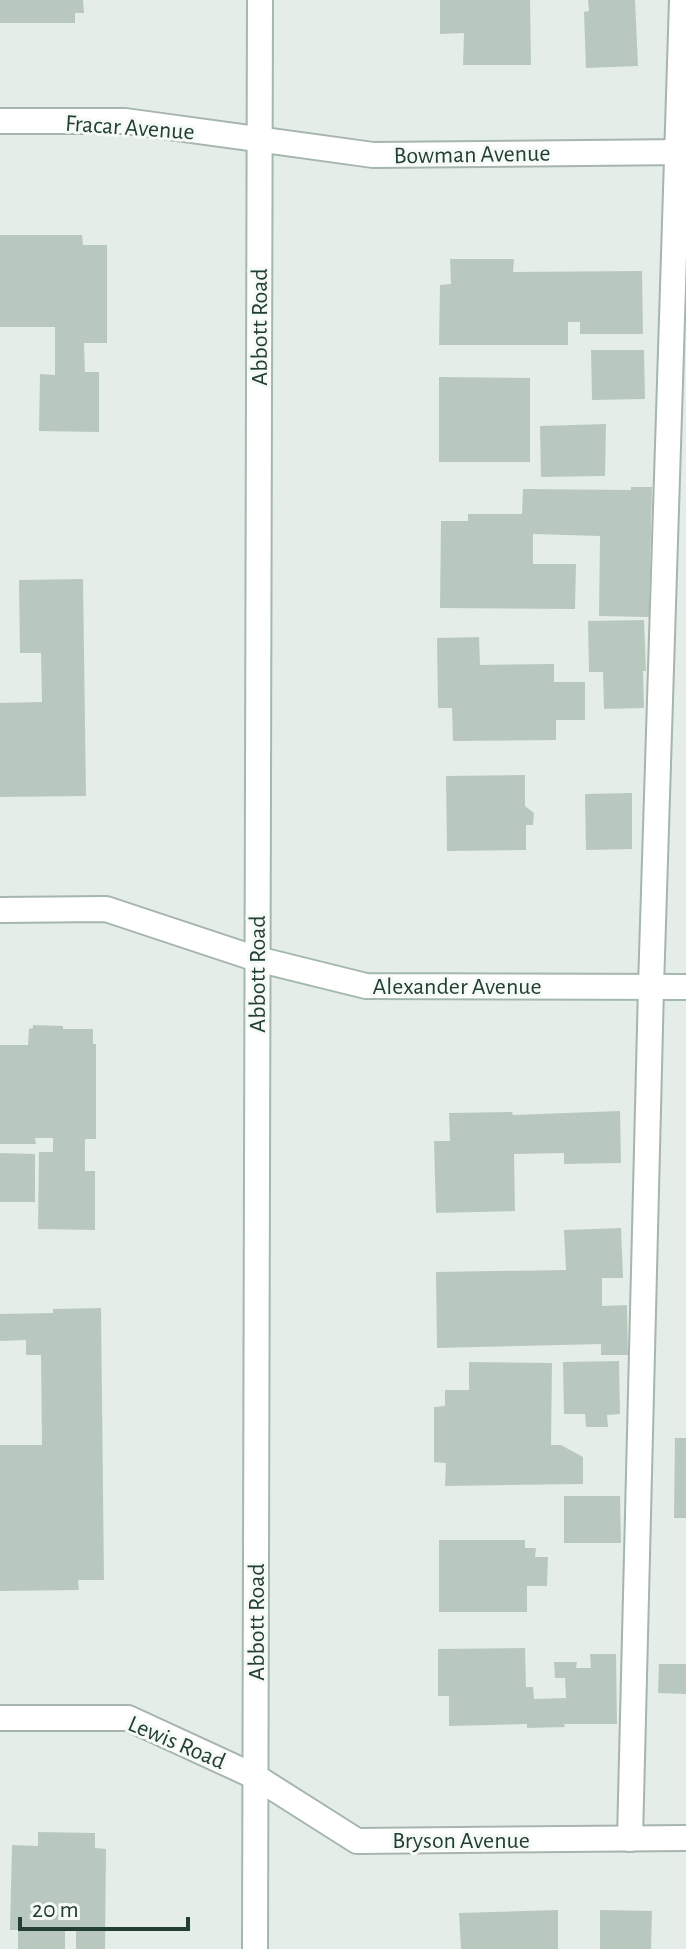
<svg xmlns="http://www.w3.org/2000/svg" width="686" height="1949" viewBox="0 0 686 1949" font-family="'Alegreya Sans',sans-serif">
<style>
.building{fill:#b9c8bf}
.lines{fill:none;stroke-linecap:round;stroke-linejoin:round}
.lane-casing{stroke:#a6b5ad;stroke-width:28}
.street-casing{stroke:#a6b5ad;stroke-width:28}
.secondary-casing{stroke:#a2b9ac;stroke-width:28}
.lane{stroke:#fff;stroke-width:24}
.street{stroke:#fff;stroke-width:24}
.secondary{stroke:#fff;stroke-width:24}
.labels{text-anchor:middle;stroke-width:6;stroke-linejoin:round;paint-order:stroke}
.street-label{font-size:24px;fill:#233f31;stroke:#f5faf6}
</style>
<rect width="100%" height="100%" fill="#e4ede7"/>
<g class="building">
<polygon points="0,0 83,0 84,13 75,13 75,23 0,23"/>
<polygon points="440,0 530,0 531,65 463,65 464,33 440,34"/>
<polygon points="588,0 635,0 638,66 586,68 584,12 589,11"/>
<polygon points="0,235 82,235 83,245 107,245 107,343 84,343 85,372 99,372 99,432 39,431 40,374 55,375 55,327 0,327"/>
<polygon points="450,259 514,259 513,272 642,271 643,334 580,334 580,322 568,322 568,345 439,345 440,285 451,284"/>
<polygon points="591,350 644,350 645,399 592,400"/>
<polygon points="439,377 530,378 530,462 439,462"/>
<polygon points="606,424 605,476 541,477 540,426"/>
<polygon points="631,487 652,487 649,617 599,616 600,536 533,534 533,564 576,564 575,609 440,608 441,521 468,521 468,514 522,514 523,489 631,490"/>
<polygon points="83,579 86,796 0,797 0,703 42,702 41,653 20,653 19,580"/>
<polygon points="644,620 646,671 643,671 644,708 604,709 603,672 589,672 588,621"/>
<polygon points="479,637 480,665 554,664 554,682 585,682 585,720 556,720 556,740 453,741 452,708 438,708 437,638"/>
<polygon points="525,775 525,806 534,813 533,825 526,825 526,850 447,851 446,776"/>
<polygon points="632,793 632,849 586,850 585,794"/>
<polygon points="33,1025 63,1026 63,1029 93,1029 93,1044 96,1044 96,1139 85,1139 85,1171 95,1171 95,1230 38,1229 39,1152 53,1152 53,1138 35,1138 36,1144 0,1144 0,1045 28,1045 29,1029 33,1028"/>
<polygon points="620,1111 621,1163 564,1164 564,1153 514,1154 515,1211 436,1213 434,1141 450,1141 449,1113 512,1112 513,1115"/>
<polygon points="0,1153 35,1154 35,1202 0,1202"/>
<polygon points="621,1228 623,1278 602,1278 602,1306 627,1305 628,1355 601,1355 601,1344 437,1348 436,1272 566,1270 564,1230"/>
<polygon points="101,1308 104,1580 78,1580 79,1590 0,1591 0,1445 42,1445 41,1355 26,1355 26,1340 0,1341 0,1314 53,1313 53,1309"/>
<polygon points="619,1361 620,1414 607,1415 608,1427 586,1427 585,1414 564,1414 563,1362"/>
<polygon points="469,1362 552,1363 551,1445 561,1445 583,1457 583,1484 445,1486 446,1463 434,1462 434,1407 445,1406 445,1390 469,1390"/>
<polygon points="675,1438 686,1438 686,1518 674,1518"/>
<polygon points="564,1496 620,1496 621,1543 564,1543"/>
<polygon points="439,1540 525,1540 525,1548 536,1548 535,1557 548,1557 547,1586 527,1586 527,1612 439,1612"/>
<polygon points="525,1648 526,1687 533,1687 534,1699 566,1698 565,1678 555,1678 554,1662 577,1662 576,1668 591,1668 590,1654 616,1654 617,1724 564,1724 565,1727 527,1728 527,1724 449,1726 449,1696 438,1696 438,1649"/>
<polygon points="659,1664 686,1664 686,1694 658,1693"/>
<polygon points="38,1832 95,1833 95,1848 106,1849 105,1949 76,1949 76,1930 65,1931 65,1949 18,1949 18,1930 10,1930 12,1845 38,1846"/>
<polygon points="558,1910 558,1949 461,1949 459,1913"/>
<polygon points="600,1910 652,1911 651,1949 600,1949"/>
</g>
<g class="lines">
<g class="lane-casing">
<polyline id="lane" points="630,1839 651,987 682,0"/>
</g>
<g class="street-casing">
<g id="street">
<polyline points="0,121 125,121 373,155 686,152"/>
<polyline points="0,910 106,909 257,959"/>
<polyline points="0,1718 128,1718 256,1777 357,1841 686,1838"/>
</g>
</g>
<g class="secondary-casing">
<g id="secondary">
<polyline points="257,959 366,986 686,987"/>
<polyline points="255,1949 260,0"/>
</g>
</g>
<use href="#lane" class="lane"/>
<use href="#street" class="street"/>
<use href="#secondary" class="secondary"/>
</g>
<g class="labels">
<g class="street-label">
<text transform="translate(130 127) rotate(4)" y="8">Fracar Avenue</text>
<text transform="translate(472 154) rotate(-1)" y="8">Bowman Avenue</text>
<text transform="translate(259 327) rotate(-90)" y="8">Abbott Road</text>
<text transform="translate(257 974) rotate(-90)" y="8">Abbott Road</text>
<text x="457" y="994">Alexander Avenue</text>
<text transform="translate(256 1622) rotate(-90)" y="8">Abbott Road</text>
<text transform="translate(177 1742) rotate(23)" y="8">Lewis Road</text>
<text x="461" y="1848">Bryson Avenue</text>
</g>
</g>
<path d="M20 1917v12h168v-12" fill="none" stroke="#233f31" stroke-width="4"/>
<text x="32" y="1917" font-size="24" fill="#233f31" stroke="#f5faf6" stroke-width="6" paint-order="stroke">20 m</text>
</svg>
